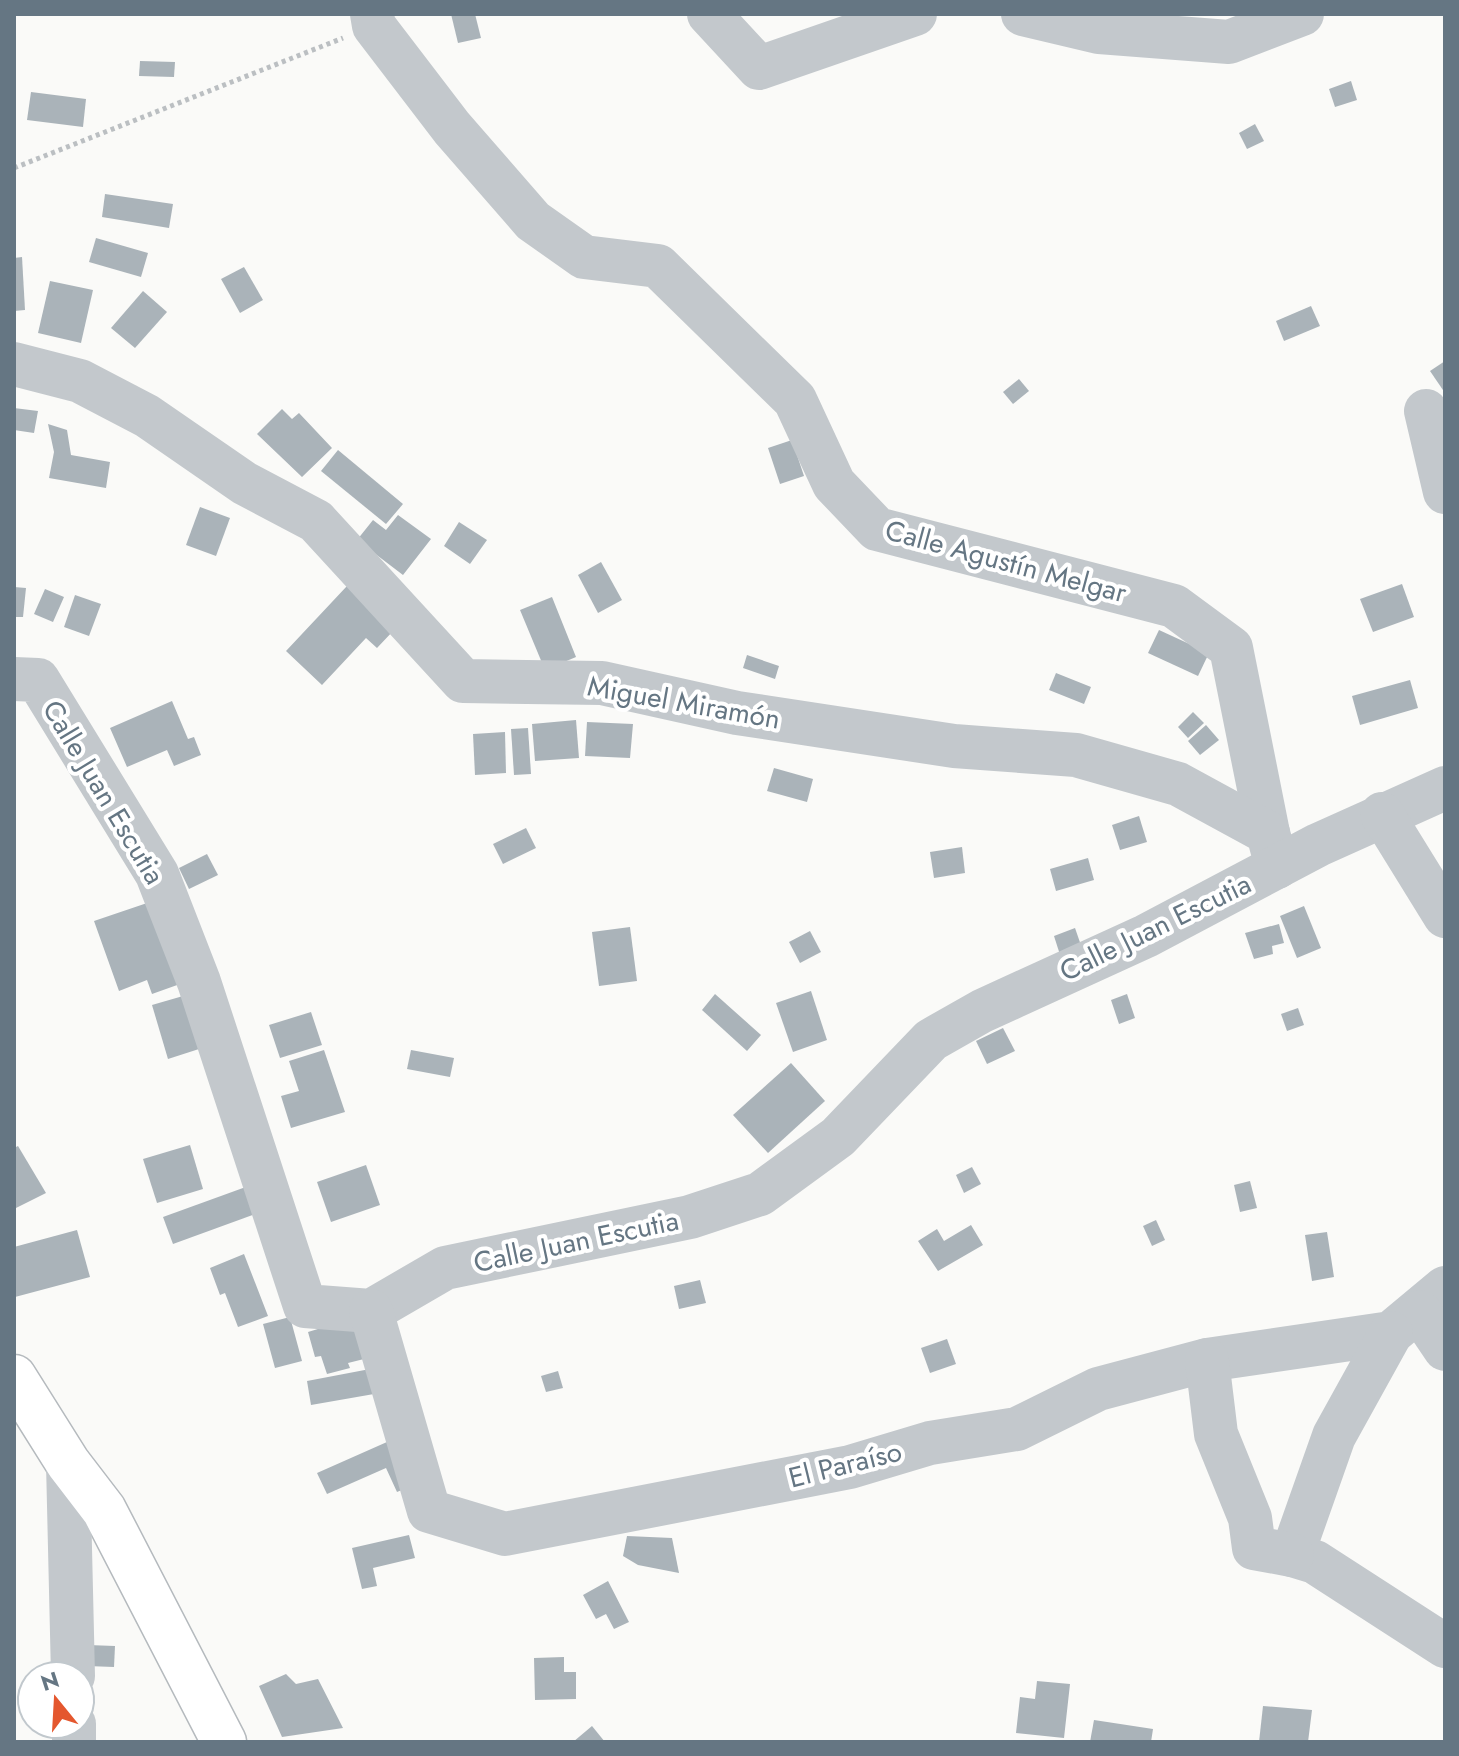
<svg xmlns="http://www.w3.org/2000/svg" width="1459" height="1756" viewBox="0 0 1459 1756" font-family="Jost,sans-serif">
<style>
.building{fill:#aab3b9}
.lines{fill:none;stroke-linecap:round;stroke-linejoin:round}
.major-casing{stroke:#b5babe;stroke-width:47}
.path{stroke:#bbbfc2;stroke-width:5;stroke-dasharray:4 4;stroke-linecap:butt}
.minor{stroke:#c3c8cc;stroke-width:44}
.major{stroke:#fff;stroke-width:44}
.labels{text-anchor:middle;stroke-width:8;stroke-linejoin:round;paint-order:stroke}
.street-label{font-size:28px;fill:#657683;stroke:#fff}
</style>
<rect width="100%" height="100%" fill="#fafaf8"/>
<g class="building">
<polygon points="451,14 475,14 481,38 458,43"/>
<polygon points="140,61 175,62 174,77 139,76"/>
<polygon points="1351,81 1357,100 1335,107 1329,89"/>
<polygon points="31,92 86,99 83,127 27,120"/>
<polygon points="1255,124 1264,141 1247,149 1239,133"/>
<polygon points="105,194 173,204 169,228 102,217"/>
<polygon points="96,238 148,253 141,277 89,262"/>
<polygon points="22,257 25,310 14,311 14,258"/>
<polygon points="244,267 263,300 240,313 221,279"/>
<polygon points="50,281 93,290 81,343 38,333"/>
<polygon points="143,291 167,312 135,348 111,328"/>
<polygon points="1311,306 1320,326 1284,341 1276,321"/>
<polygon points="1445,361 1445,393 1430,371"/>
<polygon points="1019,379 1029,391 1013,404 1003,392"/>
<polygon points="14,408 38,411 34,433 14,430"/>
<polygon points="282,409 292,419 299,413 332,448 302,477 257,434"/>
<polygon points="48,424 67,430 71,455 110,462 106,488 49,478 54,452"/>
<polygon points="792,440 804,476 780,484 768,448"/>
<polygon points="338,450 403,504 386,524 321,471"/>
<polygon points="200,507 230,518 216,556 186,545"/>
<polygon points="398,515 431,539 403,575 357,540 373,520 386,530"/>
<polygon points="459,522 487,540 470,564 444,546"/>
<polygon points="601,562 622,600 598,613 578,575"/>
<polygon points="1402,584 1414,617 1373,632 1360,599"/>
<polygon points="347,586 394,630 377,648 366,638 322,685 286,651"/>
<polygon points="14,587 26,588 23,617 14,617"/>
<polygon points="45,589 64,597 53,622 34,614"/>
<polygon points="75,595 101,604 89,636 64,627"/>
<polygon points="552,597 576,657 545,670 520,610"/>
<polygon points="1159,630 1209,653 1198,676 1148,653"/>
<polygon points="747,655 779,666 775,679 743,668"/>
<polygon points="1056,673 1091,687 1084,704 1049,690"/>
<polygon points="1410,680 1418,708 1360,725 1352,696"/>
<polygon points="172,701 188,739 194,737 201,755 174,766 167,750 127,767 110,728"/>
<polygon points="1193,712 1204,723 1188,738 1178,727"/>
<polygon points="576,720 579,758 535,761 532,724"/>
<polygon points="587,722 633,724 630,758 585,756"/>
<polygon points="1206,725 1219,740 1200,755 1188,741"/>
<polygon points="528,728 531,774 514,775 511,729"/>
<polygon points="505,732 506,773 475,775 473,734"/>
<polygon points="774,768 813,779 807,802 767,791"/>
<polygon points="1139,816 1147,842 1120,850 1112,825"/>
<polygon points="526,828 536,848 503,864 493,844"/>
<polygon points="962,847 965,873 934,878 930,852"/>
<polygon points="207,854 218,875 189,889 179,868"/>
<polygon points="1088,858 1094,880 1056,891 1050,869"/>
<polygon points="153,901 180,984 152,994 147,980 119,991 94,921"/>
<polygon points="1304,906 1321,948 1297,958 1280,916"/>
<polygon points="1279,924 1284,943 1272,946 1273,954 1254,959 1245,933"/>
<polygon points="630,927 637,981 599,986 592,932"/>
<polygon points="1075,928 1084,954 1062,961 1054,936"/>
<polygon points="810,931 821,952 800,963 789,942"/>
<polygon points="811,991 827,1040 793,1052 776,1003"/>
<polygon points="715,994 761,1035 747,1051 702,1010"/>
<polygon points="1127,994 1135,1018 1119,1024 1111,1000"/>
<polygon points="183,996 199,1049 168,1059 152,1005"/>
<polygon points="1298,1008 1304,1025 1287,1031 1281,1014"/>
<polygon points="311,1012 322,1045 280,1058 269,1025"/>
<polygon points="1003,1028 1015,1051 987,1064 976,1041"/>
<polygon points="324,1050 345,1112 291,1128 281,1096 299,1091 289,1061"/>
<polygon points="411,1050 454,1058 450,1077 407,1069"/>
<polygon points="791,1063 825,1101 768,1153 733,1115"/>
<polygon points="190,1145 203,1189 157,1203 143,1159"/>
<polygon points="18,1146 46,1193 14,1209 14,1148"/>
<polygon points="366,1165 380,1205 331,1222 317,1182"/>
<polygon points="972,1167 981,1184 964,1193 956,1175"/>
<polygon points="1250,1181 1257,1208 1240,1212 1234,1185"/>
<polygon points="254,1184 266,1210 173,1244 163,1217"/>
<polygon points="1156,1220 1165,1240 1152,1246 1143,1226"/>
<polygon points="971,1225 983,1245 938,1271 918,1241 937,1229 944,1241"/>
<polygon points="77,1230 90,1277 15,1297 14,1247"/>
<polygon points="1327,1232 1334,1277 1312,1281 1305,1235"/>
<polygon points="244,1254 268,1316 238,1327 225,1293 220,1295 210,1268"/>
<polygon points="700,1280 706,1303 679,1309 674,1286"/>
<polygon points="290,1317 302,1361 275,1368 263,1324"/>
<polygon points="354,1318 364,1359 348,1363 350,1368 327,1374 321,1356 315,1357 308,1332"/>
<polygon points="947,1339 956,1364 930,1373 921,1348"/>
<polygon points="370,1369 374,1394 311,1405 307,1381"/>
<polygon points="558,1371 563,1388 546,1392 541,1376"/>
<polygon points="396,1438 416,1484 397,1492 386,1468 327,1494 317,1473"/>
<polygon points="409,1535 415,1558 373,1568 377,1586 362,1589 352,1548"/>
<polygon points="627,1536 672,1538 679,1573 638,1565 623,1556"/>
<polygon points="608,1581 629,1622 614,1629 606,1614 596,1619 583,1595"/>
<polygon points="88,1645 115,1646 114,1667 87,1666"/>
<polygon points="564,1657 564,1672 576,1672 576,1699 535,1700 534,1658"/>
<polygon points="286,1674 296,1684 318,1679 343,1728 282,1737 259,1686"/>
<polygon points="1037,1681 1070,1684 1064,1738 1016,1733 1020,1697 1035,1699"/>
<polygon points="1263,1706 1312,1710 1308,1742 1259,1742"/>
<polygon points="1094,1720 1153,1729 1151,1742 1090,1742"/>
<polygon points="592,1726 605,1742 573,1742"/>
</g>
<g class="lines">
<g class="major-casing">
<polyline id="major" points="14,1377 68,1463 104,1510 224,1742"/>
</g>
<polyline class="path" points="14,168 343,38"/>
<g class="minor">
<polyline points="372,14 374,26 452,128 533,221 584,257 658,266 795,400 834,484 877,529 1174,606 1231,648 1268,833"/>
<polyline points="709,14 759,68 915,14"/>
<polyline points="1023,14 1099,32 1229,42 1302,14"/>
<polyline points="14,364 80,381 147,416 244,483 316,521 463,681 602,683 737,713 954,746 1076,755 1178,784 1268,833 1277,867"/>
<polyline points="1426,411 1445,492"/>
<polyline points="14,679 38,680 157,874 199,982 305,1306 371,1311 445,1268 690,1217 760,1194 838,1137 931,1040 982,1011 1146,936 1318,845 1445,788"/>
<polyline points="1382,814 1445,916"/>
<polyline points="371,1311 429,1511 505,1534 850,1467 930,1443 1017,1429 1098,1389 1207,1360 1391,1333 1445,1288"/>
<polyline points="1420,1312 1445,1349"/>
<polyline points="1391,1333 1334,1436 1292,1555 1315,1562 1445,1646"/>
<polyline points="1207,1360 1216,1434 1250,1518 1254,1548 1292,1555"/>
<polyline points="68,1463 73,1676"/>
<polyline points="74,1724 74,1742"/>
</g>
<use href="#major" class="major"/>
</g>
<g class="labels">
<g class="street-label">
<text transform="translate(1006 561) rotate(15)" y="10">Calle Agustín Melgar</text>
<text transform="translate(684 702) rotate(10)" y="10">Miguel Miramón</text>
<text transform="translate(104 792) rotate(59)" y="10">Calle Juan Escutia</text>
<text transform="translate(1155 927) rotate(-26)" y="10">Calle Juan Escutia</text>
<text transform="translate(576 1241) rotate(-12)" y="10">Calle Juan Escutia</text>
<text transform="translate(845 1464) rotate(-14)" y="10">El Paraíso</text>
</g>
</g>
<rect width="1459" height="1756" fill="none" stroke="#657683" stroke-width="32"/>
<g transform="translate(56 1700) rotate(342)"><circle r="38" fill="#ffffff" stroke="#c1c8cd" stroke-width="2"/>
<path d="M0-6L14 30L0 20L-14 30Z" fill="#e4572e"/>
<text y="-12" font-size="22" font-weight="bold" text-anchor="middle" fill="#657683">N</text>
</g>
</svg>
